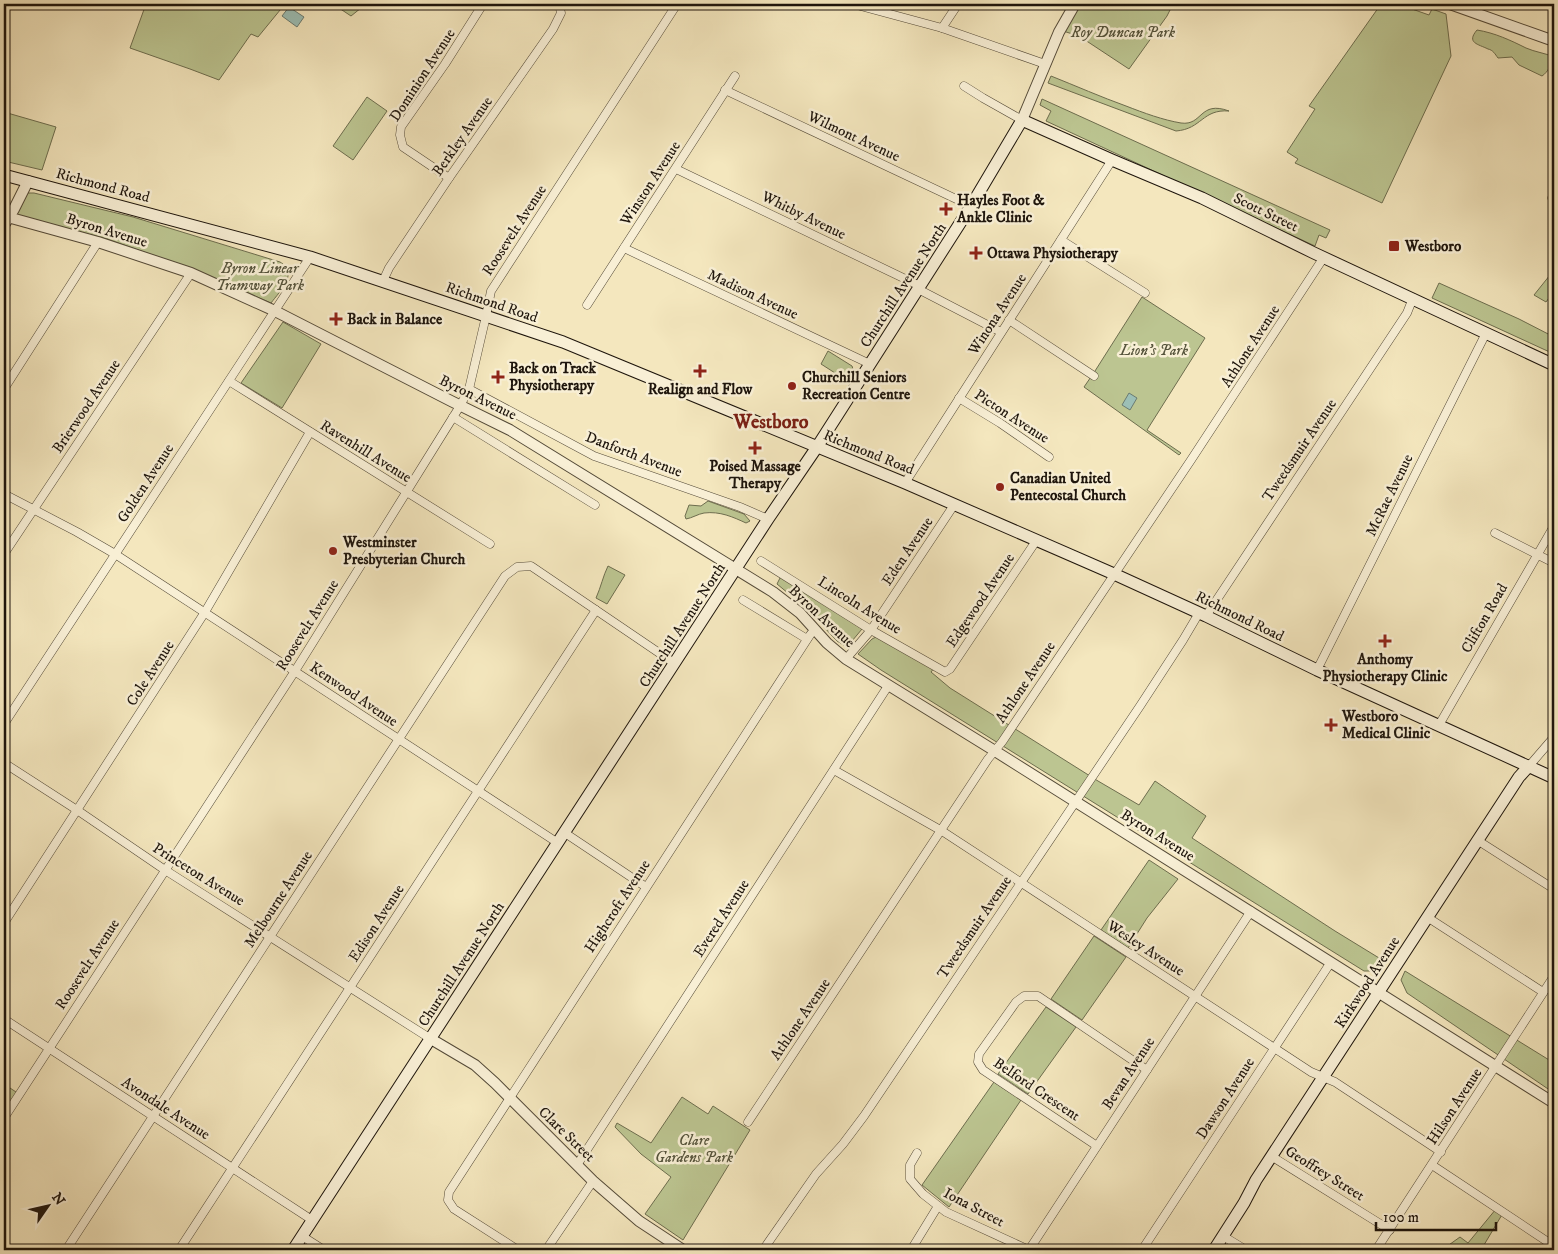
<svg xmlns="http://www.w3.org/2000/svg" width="1558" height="1254" viewBox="0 0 1558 1254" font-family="'IM FELL DW Pica',serif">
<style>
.green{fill:#bcc591;stroke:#6d6d4e}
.water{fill:#9cbfb6;stroke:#6a7b72}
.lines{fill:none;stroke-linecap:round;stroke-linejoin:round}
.minor-casing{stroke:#544a38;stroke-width:9}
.tertiary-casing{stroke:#544a38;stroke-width:12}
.secondary-casing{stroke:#1e150c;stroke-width:13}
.minor{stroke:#f8efd5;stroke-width:8}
.tertiary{stroke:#f8efd5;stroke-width:10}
.secondary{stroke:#f8efd5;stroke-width:11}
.poi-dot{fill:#8f2418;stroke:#f8efd5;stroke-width:2}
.labels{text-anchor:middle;stroke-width:5;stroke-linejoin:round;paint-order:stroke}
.park-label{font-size:15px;font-style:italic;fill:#55533b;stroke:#f8efd5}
.street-label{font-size:15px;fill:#1e150c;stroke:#f8efd5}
.poi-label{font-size:15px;font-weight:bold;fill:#1e150c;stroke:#f8efd5;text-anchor:start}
.district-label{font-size:20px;font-weight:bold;fill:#7a1f14;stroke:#f8efd5}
</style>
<rect width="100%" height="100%" fill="#f4e7be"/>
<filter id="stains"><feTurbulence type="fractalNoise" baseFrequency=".004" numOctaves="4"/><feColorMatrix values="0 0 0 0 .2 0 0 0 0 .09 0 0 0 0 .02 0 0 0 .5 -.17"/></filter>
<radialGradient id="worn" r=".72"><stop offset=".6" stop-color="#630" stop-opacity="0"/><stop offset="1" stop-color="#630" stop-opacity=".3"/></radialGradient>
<g class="green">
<polygon points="146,4 285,4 258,37 251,34 219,80 190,69 130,48"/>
<polygon points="333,4 366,4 351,16"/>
<polygon points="1079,4 1117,4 1121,7 1124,4 1172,4 1168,6 1171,8 1167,16 1129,69 1079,36 1063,31"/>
<polygon points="1381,4 1415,4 1412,9 1429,15 1432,9 1446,14 1451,56 1382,203 1295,163 1298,159 1287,152 1315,109 1309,106"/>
<path d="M1477,30C1495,33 1510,40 1526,48C1535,52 1545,53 1554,57C1553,63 1547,73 1542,76L1519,65L1512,57L1498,58C1495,54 1493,50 1488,49C1478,44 1466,43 1477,30Z"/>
<path d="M1051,76C1076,86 1101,97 1126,106C1144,113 1163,120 1181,123C1203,126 1199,100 1229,111C1202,109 1202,129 1176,131L1048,83Z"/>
<polygon points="367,97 387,111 353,160 333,146"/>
<polygon points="1042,99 1330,230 1326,238 1319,235 1315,246 1046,121 1051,111 1040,105"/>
<polygon points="4,112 56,127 42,170 4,161"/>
<path d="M27,193H34L133,217L280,262C299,273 280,291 271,303L197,271L107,239L15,215Z"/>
<polygon points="1554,270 1554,291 1546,302 1534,295"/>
<polygon points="1439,283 1519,319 1554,337 1554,354 1432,298"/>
<polygon points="1142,297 1205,338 1147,430 1181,453 1179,455 1084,387 1095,371"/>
<polygon points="283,322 321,344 282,408 241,383"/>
<polygon points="828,351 852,366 853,369 846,380 821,364"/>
<path d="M708,501L744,514L750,521L746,523C733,517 720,511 704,513C698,514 692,518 686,519L685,516L689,505L701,506Z"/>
<path d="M608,566L625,575L607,604L596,598C601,587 603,576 608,566Z"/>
<polygon points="781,576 862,629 847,647 837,641 806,608 777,584"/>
<polygon points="876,637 935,667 931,672 950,688 1098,781 1139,805 1155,781 1206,816 1192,838 1335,931 1384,961 1372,971 1364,971 881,670 858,654 872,639"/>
<polygon points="1149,860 1178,879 1147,918 1128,948 1101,930"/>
<polygon points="1094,936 1126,957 1082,1020 1051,999"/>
<polygon points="1405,971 1554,1063 1554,1093 1407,993 1401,980"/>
<polygon points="1046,1007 1076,1027 1028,1094 998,1074"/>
<polygon points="994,1082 1021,1100 949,1207 922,1185"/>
<polygon points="4,1084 19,1094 4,1118"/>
<polygon points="682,1097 708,1114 713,1106 750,1130 683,1240 645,1214 671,1177 641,1154 615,1127 617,1123 651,1143"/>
<polygon points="1496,1209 1503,1213 1481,1250 1439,1250 1446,1247 1460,1237 1468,1243"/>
</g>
<g class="water">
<polygon points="289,7 304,17 297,27 282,16"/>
<polygon points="1129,393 1137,398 1130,410 1122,405"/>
</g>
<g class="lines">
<g class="minor-casing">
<g id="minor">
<polyline points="853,4 942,28 1045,64"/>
<polyline points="942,28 958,4"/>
<polyline points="964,86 983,98 1022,120"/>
<polyline points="725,90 971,206"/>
<polyline points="676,169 920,286"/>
<polyline points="449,178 403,147 400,135 401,127 445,64 483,4"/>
<polyline points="1554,193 1552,198 1554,204"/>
<polyline points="1061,240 1145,293"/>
<polyline points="624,248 870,364"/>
<polyline points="383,281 389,268 449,178 553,29 561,13 559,4"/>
<polyline points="918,289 1001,332"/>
<polyline points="587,305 735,76"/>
<polyline points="1009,320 1094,376"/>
<polyline points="229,381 490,544"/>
<polyline points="4,389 98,242"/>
<polyline points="469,389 594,456 740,507 768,519"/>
<polyline points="959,398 1000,423 1049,457"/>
<polyline points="453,417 595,505"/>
<polyline points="905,483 1112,160"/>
<polyline points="4,494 77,532 115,554 558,843"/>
<polyline points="1495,533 1554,563"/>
<polyline points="4,554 191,273"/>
<polyline points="761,561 871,630 945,672 950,669 1036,541"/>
<polyline points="743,600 807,639"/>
<polyline points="1206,616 1407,313 1413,298"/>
<polyline points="846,659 871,630 954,505"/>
<polyline points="1317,670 1486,333"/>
<polyline points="4,724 310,257"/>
<polyline points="1439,725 1554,526"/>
<polyline points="4,763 77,810 165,870 431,1039"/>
<polyline points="1529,766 1554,737"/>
<polyline points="834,770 942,831 1311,1072 1335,1082 1441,1152"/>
<polyline points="565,833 646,887"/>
<polyline points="1477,840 1554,889"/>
<polyline points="1427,917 1543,992"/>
<polyline points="4,923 205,612 310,432"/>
<polyline points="4,1019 312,1220"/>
<polyline points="4,1118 295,671 460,406 469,389 486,316 491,291 677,4"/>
<polyline points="748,1122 988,759 1002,742 1191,460 1324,257"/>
<polyline points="1097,1146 983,1070 978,1062 979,1054 1016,1002 1024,996 1038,996 1147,1070"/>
<polyline points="917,1153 910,1165 910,1179 923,1194 946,1212 1029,1250"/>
<polyline points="1271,1156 1390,1230"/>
<polyline points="577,1165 888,686"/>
<polyline points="1432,1165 1554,1246"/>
<polyline points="302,1236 324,1250"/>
<polyline points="1223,1236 1246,1250"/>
<polyline points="66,1250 505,576 517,567 531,566 674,663"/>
<polyline points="179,1250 596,610"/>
<polyline points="518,1250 454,1209 448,1200 449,1192 810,635 815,629"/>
<polyline points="546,1250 593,1181"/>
<polyline points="763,1250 816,1174 843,1144 864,1116 1140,706 1183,640 1199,613"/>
<polyline points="911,1250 938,1206"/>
<polyline points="1029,1250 1251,911"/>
<polyline points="1142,1250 1331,962"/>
<polyline points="1376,1250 1554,976"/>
</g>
</g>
<g class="tertiary-casing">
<g id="tertiary">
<polyline points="1450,4 1554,41"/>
<polyline points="1022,120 1059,32 1075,4"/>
<polyline points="4,216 98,242 191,273 275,311 451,401 510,430 773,592 800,613 827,643 846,659 995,751 1554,1103"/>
<polyline points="4,225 14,209 28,181"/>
<polyline points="431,1039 475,1065 495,1083 593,1181 639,1221 683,1250"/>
</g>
</g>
<g class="secondary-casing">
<g id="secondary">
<polyline points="4,175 310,257 563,342 905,483 1114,574 1206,616 1317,670 1554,778"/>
<polyline points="293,1250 768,519 817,447 971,206 1022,120 1112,160 1202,198 1314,253 1554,365"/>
<polyline points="1214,1250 1244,1203 1256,1180 1519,777 1529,766"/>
</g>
</g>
<use href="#minor" class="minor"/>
<use href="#tertiary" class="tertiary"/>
<use href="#secondary" class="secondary"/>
</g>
<g class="poi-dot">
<path d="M943.5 201.5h5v5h5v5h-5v5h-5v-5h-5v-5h5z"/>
<rect x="1388" y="240" width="12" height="12" rx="2.5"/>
<path d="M973.5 245.5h5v5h5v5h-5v5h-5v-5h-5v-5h5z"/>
<path d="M333.5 311.5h5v5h5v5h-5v5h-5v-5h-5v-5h5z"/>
<path d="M697.5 363.5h5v5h5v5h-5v5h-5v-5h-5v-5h5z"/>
<path d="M495.5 369.5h5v5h5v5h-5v5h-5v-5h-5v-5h5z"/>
<circle cx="792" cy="386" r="5"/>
<path d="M752.5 440.5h5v5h5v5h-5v5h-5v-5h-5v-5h5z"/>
<circle cx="1000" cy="487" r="5"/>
<circle cx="333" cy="551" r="5"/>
<path d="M1382.5 633.5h5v5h5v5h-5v5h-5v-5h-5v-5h5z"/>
<path d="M1328.5 717.5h5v5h5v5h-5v5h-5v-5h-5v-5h5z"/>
</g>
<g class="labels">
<g class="park-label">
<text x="1123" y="37">Roy Duncan Park</text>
<text x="260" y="273">Byron Linear<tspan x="260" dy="17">Tramway Park</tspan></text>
<text x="1154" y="355">Lion's Park</text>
<text x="694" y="1145">Clare<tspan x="694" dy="17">Gardens Park</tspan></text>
</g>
<g class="street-label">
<text transform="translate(422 75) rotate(-57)" y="5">Dominion Avenue</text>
<text transform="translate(462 136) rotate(-55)" y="5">Berkley Avenue</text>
<text transform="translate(854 136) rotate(25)" y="5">Wilmont Avenue</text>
<text transform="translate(650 183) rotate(-57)" y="5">Winston Avenue</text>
<text transform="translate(103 185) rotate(15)" y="5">Richmond Road</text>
<text transform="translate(1266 212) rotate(26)" y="5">Scott Street</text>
<text transform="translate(804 215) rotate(26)" y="5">Whitby Avenue</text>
<text transform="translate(107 230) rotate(17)" y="5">Byron Avenue</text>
<text transform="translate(514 230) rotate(-57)" y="5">Roosevelt Avenue</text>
<text transform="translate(903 285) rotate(-57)" y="5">Churchill Avenue North</text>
<text transform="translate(753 294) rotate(25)" y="5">Madison Avenue</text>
<text transform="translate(492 302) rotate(19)" y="5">Richmond Road</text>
<text transform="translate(997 314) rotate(-57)" y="5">Winona Avenue</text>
<text transform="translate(1250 346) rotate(-57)" y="5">Athlone Avenue</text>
<text transform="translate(478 397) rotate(26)" y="5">Byron Avenue</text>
<text transform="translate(86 406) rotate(-56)" y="5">Brierwood Avenue</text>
<text transform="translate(1012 416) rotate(33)" y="5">Picton Avenue</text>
<text transform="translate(1299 450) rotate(-56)" y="5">Tweedsmuir Avenue</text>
<text transform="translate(366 451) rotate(32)" y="5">Ravenhill Avenue</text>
<text transform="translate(869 452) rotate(22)" y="5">Richmond Road</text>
<text transform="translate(634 454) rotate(21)" y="5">Danforth Avenue</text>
<text transform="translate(145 483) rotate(-57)" y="5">Golden Avenue</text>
<text transform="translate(1389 495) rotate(-64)" y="5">McRae Avenue</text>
<text transform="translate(907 551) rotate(-56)" y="5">Eden Avenue</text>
<text transform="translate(980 600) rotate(-56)" y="5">Edgewood Avenue</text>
<text transform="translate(860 605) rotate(32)" y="5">Lincoln Avenue</text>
<text transform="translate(822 616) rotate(43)" y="5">Byron Avenue</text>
<text transform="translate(1240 616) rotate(26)" y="5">Richmond Road</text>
<text transform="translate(1484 618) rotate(-60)" y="5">Clifton Road</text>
<text transform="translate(307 625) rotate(-58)" y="5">Roosevelt Avenue</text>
<text transform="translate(682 625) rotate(-57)" y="5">Churchill Avenue North</text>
<text transform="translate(150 673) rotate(-57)" y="5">Cole Avenue</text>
<text transform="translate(1025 682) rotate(-56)" y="5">Athlone Avenue</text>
<text transform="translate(354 694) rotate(34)" y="5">Kenwood Avenue</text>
<text transform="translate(1158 835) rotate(32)" y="5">Byron Avenue</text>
<text transform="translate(199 874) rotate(32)" y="5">Princeton Avenue</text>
<text transform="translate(278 899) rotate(-57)" y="5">Melbourne Avenue</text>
<text transform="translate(617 906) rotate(-57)" y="5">Highcroft Avenue</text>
<text transform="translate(721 918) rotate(-57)" y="5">Evered Avenue</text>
<text transform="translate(376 923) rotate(-57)" y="5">Edison Avenue</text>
<text transform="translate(974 927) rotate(-56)" y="5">Tweedsmuir Avenue</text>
<text transform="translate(1146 948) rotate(33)" y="5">Wesley Avenue</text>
<text transform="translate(87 964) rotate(-57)" y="5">Roosevelt Avenue</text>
<text transform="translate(461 964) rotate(-57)" y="5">Churchill Avenue North</text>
<text transform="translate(1367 982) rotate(-57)" y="5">Kirkwood Avenue</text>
<text transform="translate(800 1019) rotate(-56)" y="5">Athlone Avenue</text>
<text transform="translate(1128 1073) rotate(-57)" y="5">Bevan Avenue</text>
<text transform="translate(1037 1089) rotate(34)" y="5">Belford Crescent</text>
<text transform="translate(1225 1098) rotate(-57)" y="5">Dawson Avenue</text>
<text transform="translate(1454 1106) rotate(-57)" y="5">Hilson Avenue</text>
<text transform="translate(166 1108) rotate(33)" y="5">Avondale Avenue</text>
<text transform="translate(567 1134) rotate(44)" y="5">Clare Street</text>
<text transform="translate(1325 1173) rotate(32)" y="5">Geoffrey Street</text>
<text transform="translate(974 1207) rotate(28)" y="5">Iona Street</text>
</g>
<g class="poi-label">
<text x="957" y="205">Hayles Foot &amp;<tspan x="957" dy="17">Ankle Clinic</tspan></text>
<text x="1405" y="251">Westboro</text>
<text x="987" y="258">Ottawa Physiotherapy</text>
<text x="347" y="324">Back in Balance</text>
<text x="509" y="373">Back on Track<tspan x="509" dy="17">Physiotherapy</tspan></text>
<text x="802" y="382">Churchill Seniors<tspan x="802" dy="17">Recreation Centre</tspan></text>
<text x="700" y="394" text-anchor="middle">Realign and Flow</text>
<text x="755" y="471" text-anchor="middle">Poised Massage<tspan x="755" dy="17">Therapy</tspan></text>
<text x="1010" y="483">Canadian United<tspan x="1010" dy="17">Pentecostal Church</tspan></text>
<text x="343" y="547">Westminster<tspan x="343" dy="17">Presbyterian Church</tspan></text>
<text x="1385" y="664" text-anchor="middle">Anthomy<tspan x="1385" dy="17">Physiotherapy Clinic</tspan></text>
<text x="1342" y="721">Westboro<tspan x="1342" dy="17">Medical Clinic</tspan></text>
</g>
<g class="district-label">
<text x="771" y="428">Westboro</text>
</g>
</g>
<rect width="1558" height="1254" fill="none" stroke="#f4e7be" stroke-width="20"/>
<rect x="5" y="5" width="1548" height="1244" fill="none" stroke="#1e150c" stroke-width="2.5"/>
<rect x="10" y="10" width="1538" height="1234" fill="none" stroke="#1e150c"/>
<g transform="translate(48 1206) rotate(56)" stroke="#f8efd5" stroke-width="4" paint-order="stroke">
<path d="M0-4L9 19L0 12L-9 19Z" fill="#1e150c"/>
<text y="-8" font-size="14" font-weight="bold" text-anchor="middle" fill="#1e150c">N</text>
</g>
<path d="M1376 1222v8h120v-8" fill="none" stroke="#1e150c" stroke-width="2.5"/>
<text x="1383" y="1222" font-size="15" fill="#1e150c" stroke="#f8efd5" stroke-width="4" paint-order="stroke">100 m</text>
<rect width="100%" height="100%" filter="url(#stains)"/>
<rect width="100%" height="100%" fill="url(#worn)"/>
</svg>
